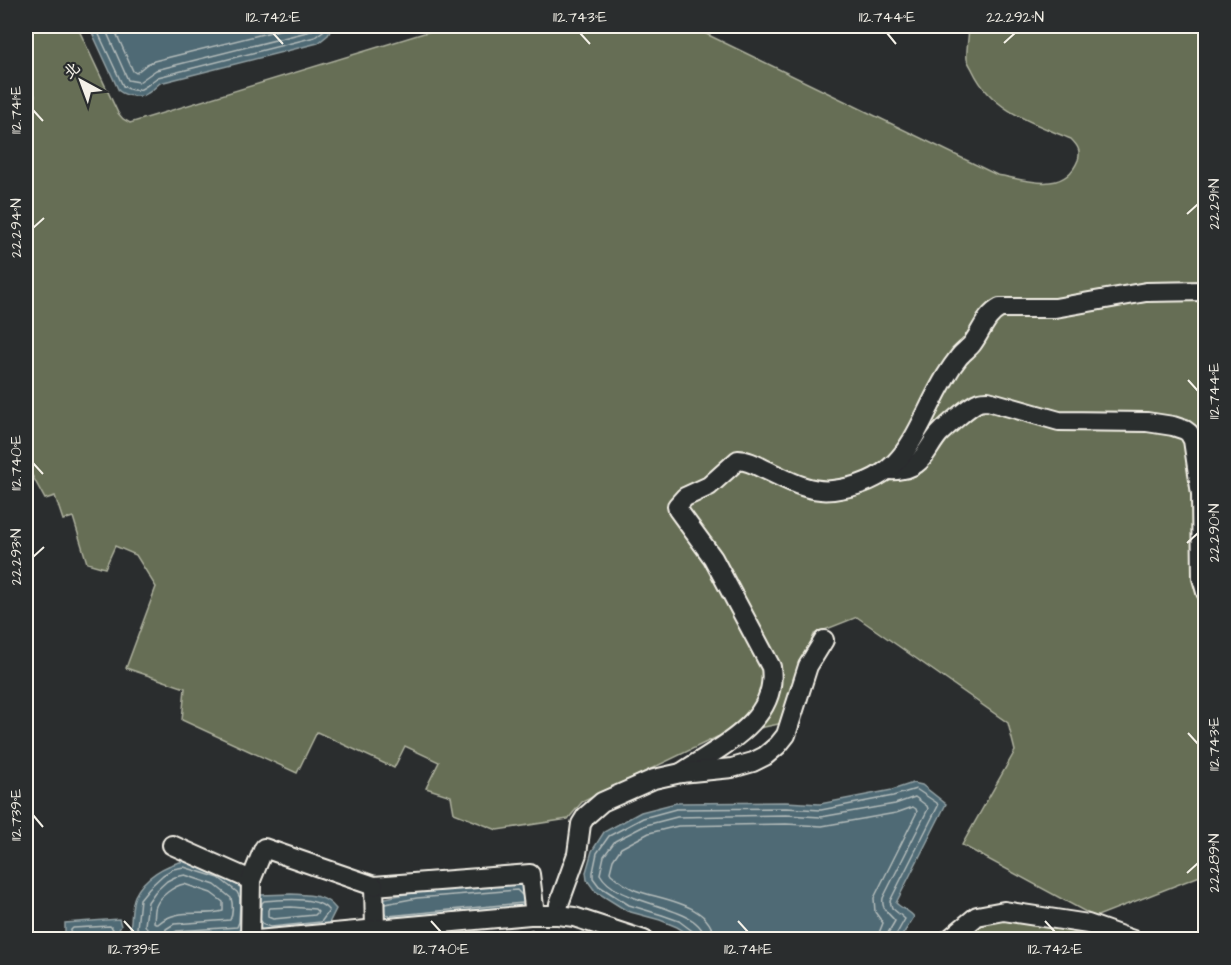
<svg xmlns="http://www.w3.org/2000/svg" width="1231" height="965" viewBox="0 0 1231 965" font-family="'Architects Daughter','LXGW WenKai TC',sans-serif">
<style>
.green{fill:#666e54;stroke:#adb09e;stroke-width:1.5}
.water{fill:#506a75;stroke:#92a0a3;stroke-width:1.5}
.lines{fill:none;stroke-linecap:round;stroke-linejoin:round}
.shore{stroke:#b2bbba;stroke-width:1.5}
.minor-casing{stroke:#f4f1e8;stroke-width:22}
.path{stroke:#f4f1e8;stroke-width:3;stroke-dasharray:6 4.5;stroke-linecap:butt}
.minor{stroke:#2a2d2e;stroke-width:18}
.ticks{fill:none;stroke:#f4f1e8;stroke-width:2}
.neatline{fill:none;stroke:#f4f1e8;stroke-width:2}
.ticks-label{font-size:15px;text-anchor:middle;fill:#f4f1e8}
</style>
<rect width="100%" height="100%" fill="#2a2d2e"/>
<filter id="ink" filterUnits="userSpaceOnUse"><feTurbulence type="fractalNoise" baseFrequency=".0167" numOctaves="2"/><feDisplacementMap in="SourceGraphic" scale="12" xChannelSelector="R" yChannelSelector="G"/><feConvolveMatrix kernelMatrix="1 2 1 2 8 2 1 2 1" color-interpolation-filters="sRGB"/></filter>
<g filter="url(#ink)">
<g class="green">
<path d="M26,26H77L118,113L123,119L130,123L447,26H682L698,30L997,175C1024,179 1064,196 1078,160C1081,151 1078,146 1071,139C1033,123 992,111 973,71C972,68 968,63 967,59C966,50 969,35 969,26H1205V874L1095,917L962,845L1015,751L1008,723L857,617L814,634L783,723L717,737L582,802L568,819L497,830L454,813L451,796L426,788L439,762L405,746L394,768L317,732L297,773L182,720L185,688L126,668L156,587L136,555L115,546L105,568L87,563L73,517L63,520L55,496L45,499L26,464V102L35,96L26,74Z"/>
<polygon points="1002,916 1111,939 955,940 969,929"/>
</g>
<g class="water">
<path d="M89,26H333L328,35L318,43L160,83C156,86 152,91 148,93C140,99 126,96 119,91Z"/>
<path d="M913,783L922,785L946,804L896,903C901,908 910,911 914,917L900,939H694L685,932L677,927L660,920L627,911L595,891L587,880L586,872L592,851L604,832L641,812L676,803L786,802L820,804L892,790Z"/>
<path d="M184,861L222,873L242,889V932L238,934L139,938L135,936L130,929C132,919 131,905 135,896C144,877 165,865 184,861Z"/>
<polygon points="521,884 524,887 529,907 384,922 380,899 416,892"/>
<path d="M291,894C309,895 325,894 336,909L328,925L270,933L258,928L257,898L261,895Z"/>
<polygon points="119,919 121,926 114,939 66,940 65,938 65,923"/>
</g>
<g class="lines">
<g class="shore">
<path d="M95,26L123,86C140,96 145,86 158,77L315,37L323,31L326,26"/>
<polyline points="104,26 128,80 139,82 156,70 311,31 318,26"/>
<polyline points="113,26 133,71 136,73 147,64 154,61 295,26"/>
<path d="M184,884L211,893L223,902V911C201,917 176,907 158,924H155L154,922C155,917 154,910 156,906C160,896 174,886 184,884Z"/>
<polyline points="385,904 417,898 517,890 522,895"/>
<polygon points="291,907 315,909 318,912 315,915 273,919 268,917 268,910 270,908"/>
<polyline points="385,914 388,916 523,903"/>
<path d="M261,921L264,925L271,927L321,922L329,911C318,895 281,900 264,901L262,903L261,909"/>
<polyline points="71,940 71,930 73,928 110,926 113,929 110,940"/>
<polyline points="142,940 142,935 137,928 140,899 149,888 163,875 173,869 184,867 219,878 237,892 240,898 240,905 239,922 237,927 177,931 172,934 171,940"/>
<path d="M150,940L149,933L145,925L148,902L155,892L167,881L175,877L185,875L215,885L231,898C233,904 233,914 230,920L174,924L166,929L164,940"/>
<polyline points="697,940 695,933 679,921 662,915 629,905 599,886 593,878 593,872 597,853 609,836 643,818 676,809 786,808 821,810 893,796 916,789 937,803 938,806 890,901 892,908 905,919 896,935 895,940"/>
<path d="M705,940C703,903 618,908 600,874L604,856L615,841L646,825L677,817L786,815L821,817L895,804L915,797L927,806L928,809L883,898C881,910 889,913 895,921L888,933V940"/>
<path d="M714,940C713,903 660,900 635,890C626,886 618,880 611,874L610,872L613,860L621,848L649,833L678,826L786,824L822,826L896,813L913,807L916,809L917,812L874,898L875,912L883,923L879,933V940"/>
</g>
<g class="minor-casing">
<g id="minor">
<path d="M889,470C894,471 898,470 903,469C923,466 927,448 939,434C946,427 970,405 979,402C982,401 986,401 988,401L1059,421L1147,422L1173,426L1185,430L1189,433L1193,440L1201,494L1202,578L1206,592"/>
<path d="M681,773C717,748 779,722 771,667L713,558L678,510L677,506L685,497L709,486L738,460C747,460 756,465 764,469C786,479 808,493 833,490C909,481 913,431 946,376C950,369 955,362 959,357C963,352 969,348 972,344C982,331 985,316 1000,308H1055L1146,292L1206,291"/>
<polyline points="172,845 251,880"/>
<polyline points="558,915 559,904 577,854 581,824 586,816 602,802 654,779 681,773 732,768 753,762 765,756 778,745 786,735 808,666 824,640"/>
<polyline points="375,929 374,886 530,874 535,915"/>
<polyline points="250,940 251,880 264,848 374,886"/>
<polyline points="257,940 530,915 558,915 574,917 644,940"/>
<polyline points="948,940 977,916 1004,911 1088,924 1133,940"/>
</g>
</g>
<polyline class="path" points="531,929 532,940"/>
<use href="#minor" class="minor"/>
</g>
</g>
<path class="ticks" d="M273,33L283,44M580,33L590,44M887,33L896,44M1004,43L1015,33M33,110L43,121M1187,214L1198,204M33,228L44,218M1188,380L1198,391M33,463L43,474M1187,543L1198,533M33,557L44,547M1188,733L1198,744M33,815L43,827M1187,873L1198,863M124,921L134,932M431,921L441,932M738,921L748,932M1045,921L1055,932"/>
<rect width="1231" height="965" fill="none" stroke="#2a2d2e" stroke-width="66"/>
<g transform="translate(81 81) rotate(319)" stroke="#2a2d2e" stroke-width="4.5" paint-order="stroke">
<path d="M0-4.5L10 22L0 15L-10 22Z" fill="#f4f1e8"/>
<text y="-9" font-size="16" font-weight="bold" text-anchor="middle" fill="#f4f1e8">北</text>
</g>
<rect x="33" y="33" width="1165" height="899" class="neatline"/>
<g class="ticks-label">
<text x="273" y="22">112.742°E</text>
<text x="580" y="22">112.743°E</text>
<text x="887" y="22">112.744°E</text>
<text x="1015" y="22">22.292°N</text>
<text transform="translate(16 110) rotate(-90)" y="5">112.741°E</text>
<text transform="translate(1214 204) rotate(-90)" y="5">22.291°N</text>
<text transform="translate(16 228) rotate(-90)" y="5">22.294°N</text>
<text transform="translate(1214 391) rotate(-90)" y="5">112.744°E</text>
<text transform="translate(16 463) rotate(-90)" y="5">112.740°E</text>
<text transform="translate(1214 533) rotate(-90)" y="5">22.290°N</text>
<text transform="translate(16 557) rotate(-90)" y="5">22.293°N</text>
<text transform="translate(1214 744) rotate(-90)" y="5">112.743°E</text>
<text transform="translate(16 815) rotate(-90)" y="5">112.739°E</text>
<text transform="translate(1214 863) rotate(-90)" y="5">22.289°N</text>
<text x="134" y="954">112.739°E</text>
<text x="441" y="954">112.740°E</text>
<text x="748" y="954">112.741°E</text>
<text x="1055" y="954">112.742°E</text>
</g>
</svg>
